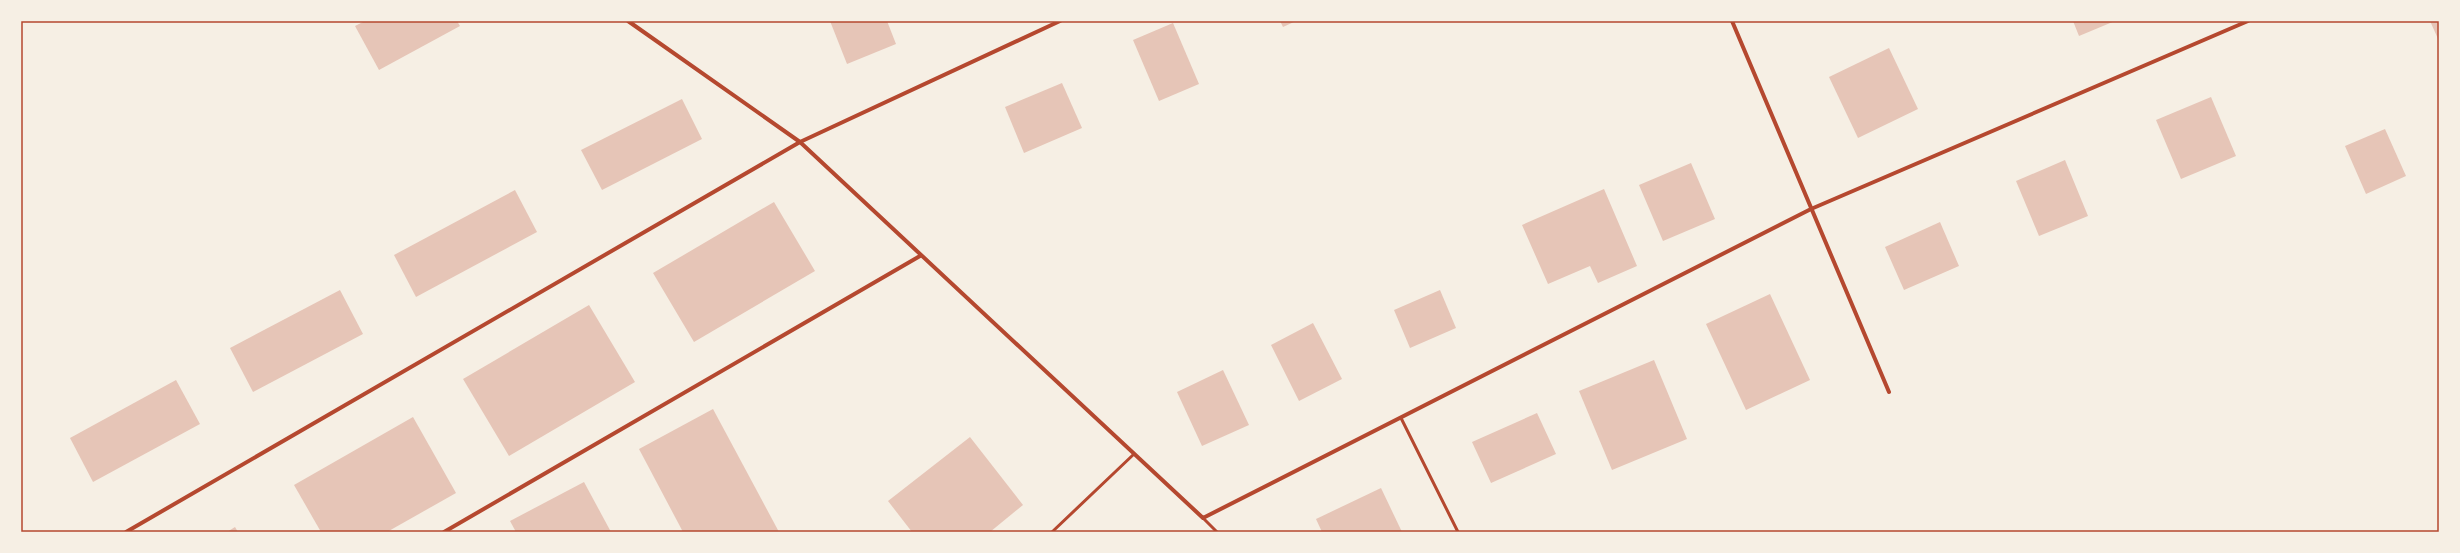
<svg xmlns="http://www.w3.org/2000/svg" width="2460" height="553" viewBox="0 0 2460 553" font-family="Overpass,sans-serif">
<style>
.building{fill:#e6c5b7}
.lines{fill:none;stroke-linecap:round;stroke-linejoin:round}
.service{stroke:#b5482f;stroke-width:3}
.minor{stroke:#b5482f;stroke-width:4}
.neatline{fill:none;stroke:#b5482f;stroke-width:1.5}
</style>
<rect width="100%" height="100%" fill="#f6efe4"/>
<g class="building">
<polygon points="365,21 457,21 460,26 379,70 355,26"/>
<polygon points="830,21 887,21 896,44 847,64"/>
<polygon points="1280,21 1296,21 1283,27"/>
<polygon points="2073,21 2115,21 2079,36"/>
<polygon points="2430,21 2439,21 2439,41"/>
<polygon points="1173,23 1199,84 1159,101 1133,40"/>
<polygon points="1889,48 1918,109 1858,138 1829,77"/>
<polygon points="1062,83 1082,128 1024,153 1005,107"/>
<polygon points="2211,97 2236,156 2181,179 2156,120"/>
<polygon points="682,99 702,139 602,190 581,150"/>
<polygon points="2385,129 2406,176 2366,194 2345,146"/>
<polygon points="2065,160 2088,216 2039,236 2016,181"/>
<polygon points="1691,163 1715,219 1663,241 1639,185"/>
<polygon points="1604,189 1637,266 1598,283 1590,266 1548,284 1522,225"/>
<polygon points="515,190 537,232 416,297 394,255"/>
<polygon points="774,202 815,271 694,342 653,273"/>
<polygon points="1940,222 1959,266 1904,290 1885,247"/>
<polygon points="340,290 363,334 253,392 230,348"/>
<polygon points="1440,290 1456,328 1410,348 1394,310"/>
<polygon points="1770,294 1810,380 1746,410 1706,324"/>
<polygon points="589,305 635,382 509,456 463,379"/>
<polygon points="1313,323 1342,379 1299,401 1271,345"/>
<polygon points="1654,360 1687,439 1612,470 1579,391"/>
<polygon points="1223,370 1249,425 1202,446 1177,392"/>
<polygon points="176,380 200,424 93,482 70,438"/>
<polygon points="713,409 779,532 683,532 639,449"/>
<polygon points="1537,413 1556,454 1491,483 1472,442"/>
<polygon points="413,417 456,493 387,532 321,532 294,485"/>
<polygon points="970,437 1023,505 990,532 912,532 888,501"/>
<polygon points="584,482 611,532 516,532 510,521"/>
<polygon points="1381,488 1402,532 1322,532 1316,519"/>
<polygon points="235,527 238,532 227,532"/>
</g>
<g class="lines">
<g class="service">
<polyline points="1401,418 1458,532"/>
<polyline points="1203,518 1217,532"/>
<polyline points="1052,532 1134,454"/>
</g>
<g class="minor">
<polyline points="628,21 800,142 1203,518 1811,209 2248,21"/>
<polyline points="1732,21 1889,392"/>
<polyline points="126,532 800,142 1060,21"/>
<polyline points="444,532 920,256"/>
</g>
</g>
<rect width="2460" height="553" fill="none" stroke="#f6efe4" stroke-width="44"/>
<rect x="22" y="22" width="2416" height="509" class="neatline"/>
</svg>
